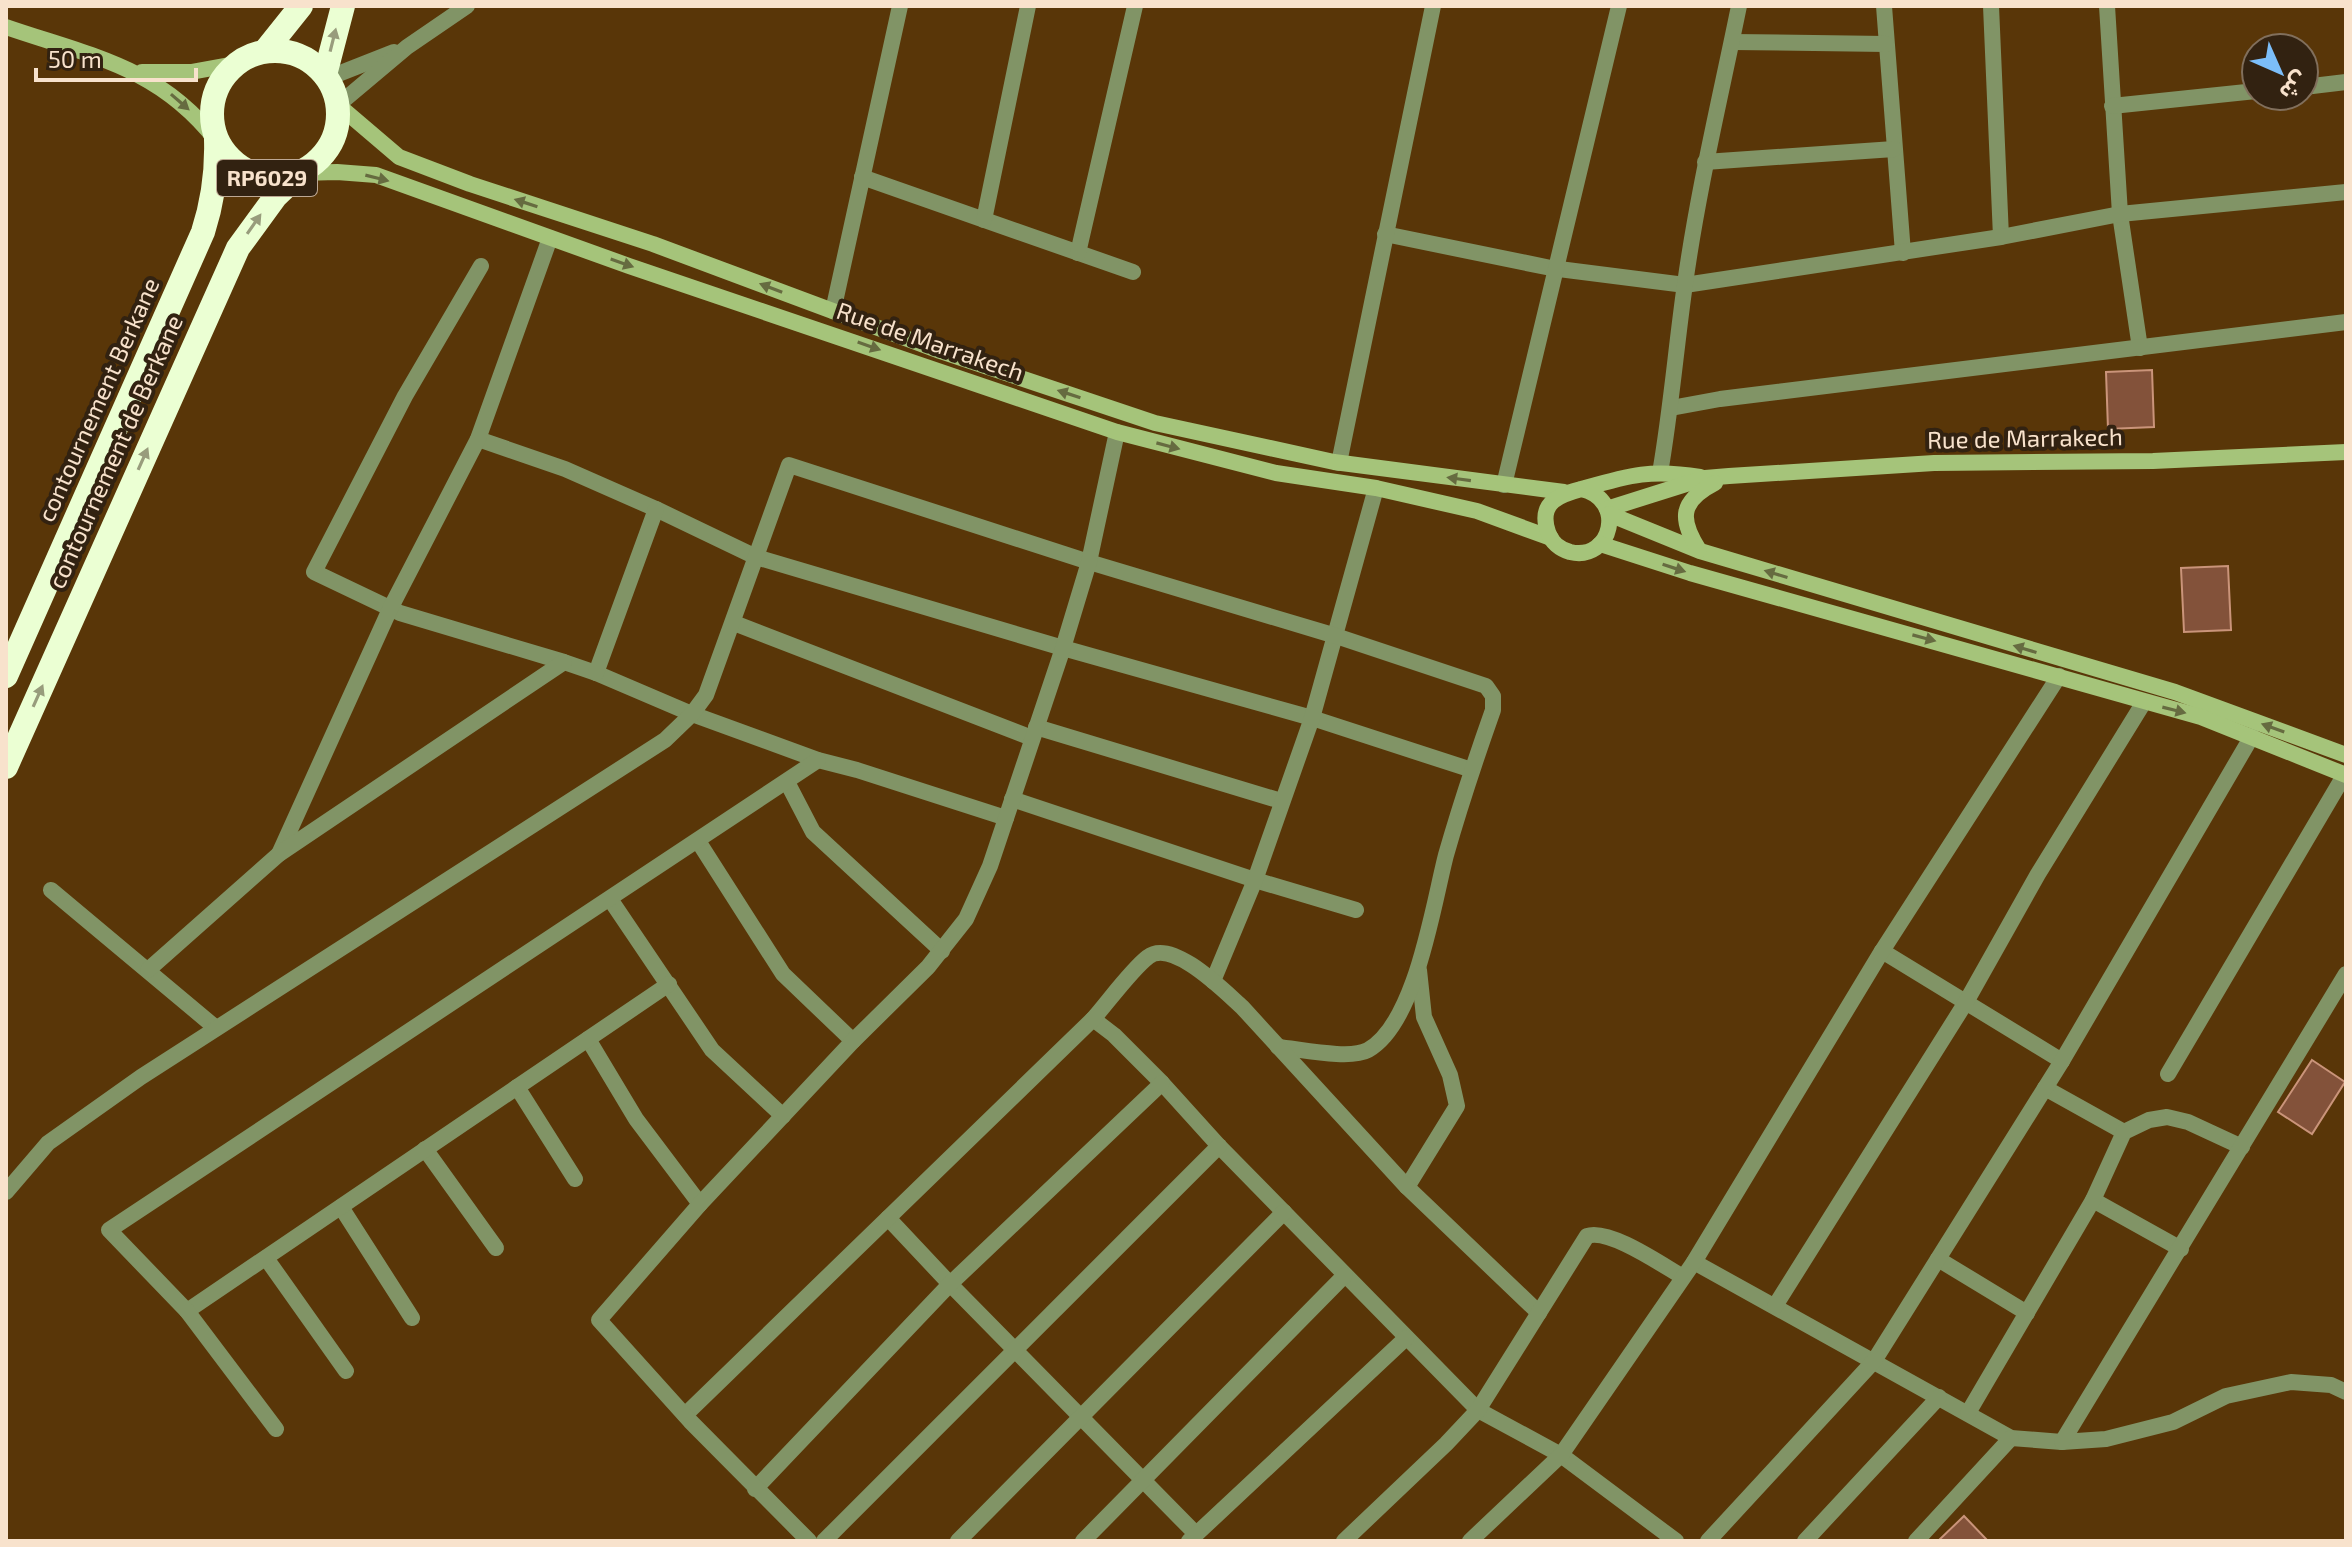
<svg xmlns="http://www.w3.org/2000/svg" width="2352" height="1547" viewBox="0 0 2352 1547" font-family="'Exo 2','Noto Sans Arabic',sans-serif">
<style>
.building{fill:#83523a;stroke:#ca947a;stroke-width:2}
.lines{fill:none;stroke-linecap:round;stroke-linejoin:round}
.street{stroke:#819466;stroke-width:16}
.secondary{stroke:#a5c47a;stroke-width:16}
.highway{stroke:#ebffd3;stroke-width:24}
.oneway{fill:#989c7c}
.oneway2{fill:#666b40}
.labels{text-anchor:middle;stroke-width:8;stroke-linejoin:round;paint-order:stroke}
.shield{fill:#322211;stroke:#bda894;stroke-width:2}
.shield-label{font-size:22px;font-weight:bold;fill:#f8e2cc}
.street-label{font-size:24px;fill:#f8e2cc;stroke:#322211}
</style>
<rect width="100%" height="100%" fill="#593608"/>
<g class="building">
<polygon points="2152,370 2154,427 2108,429 2106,372"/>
<polygon points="2228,566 2231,630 2184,632 2181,568"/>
<polygon points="2312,1060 2345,1082 2312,1134 2278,1112"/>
<polygon points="1964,1516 1988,1541 1938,1541"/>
</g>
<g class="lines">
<g class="street">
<polyline points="1884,6 1903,253"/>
<polyline points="1991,6 2001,237"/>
<polyline points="2107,6 2120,214 2140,348"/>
<polyline points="1732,42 1886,44"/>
<polyline points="328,78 394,52"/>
<polyline points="2304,87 2346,82"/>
<polyline points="338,105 407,47 467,6"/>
<polyline points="2112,106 2256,91"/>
<polyline points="1705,162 1894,149"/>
<polyline points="862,177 1133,272"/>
<polyline points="984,220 1028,6"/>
<polyline points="1385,234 1551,268 1685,285 2001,237 2120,214 2346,192"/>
<polyline points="1078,253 1135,6"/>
<polyline points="481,266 405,396 314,572 400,613 564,662 596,673 692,714 818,760 857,770 1006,818"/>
<polyline points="833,311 900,6"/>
<polyline points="1671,408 1720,399 2346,322"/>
<polyline points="478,439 565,469 656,509 756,557 1063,648 1312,718 1472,770"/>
<polyline points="1339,463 1433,6"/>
<path d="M1660,473C1671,410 1676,347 1685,284C1698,190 1720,99 1739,6"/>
<polyline points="1504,485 1619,6"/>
<polyline points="734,623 1032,738"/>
<polyline points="596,673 656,509"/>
<polyline points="1036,727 1281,801"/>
<polyline points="787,782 813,832 942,951"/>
<polyline points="1012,799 1255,880 1356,910"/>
<polyline points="698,841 783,974 853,1041"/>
<polyline points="279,854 390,609 478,439 550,238"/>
<polyline points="51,890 216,1028"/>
<polyline points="610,899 712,1050 783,1116"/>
<polyline points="1882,951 2062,1061"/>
<polyline points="148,970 279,854 564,662"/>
<polyline points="1213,981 1255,880 1312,718 1376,488"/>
<polyline points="1093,1019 1114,1035 1162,1083 1219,1146 1478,1410 1561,1455 1676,1541"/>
<polyline points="588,1039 636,1119 700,1204"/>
<polyline points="2168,1074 2345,774"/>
<polyline points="517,1087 575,1179"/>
<polyline points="2045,1088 2124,1132"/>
<polyline points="425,1149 496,1248"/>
<polyline points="1407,1187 1457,1106 1450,1075 1424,1017 1419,970"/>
<path d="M6,1192L48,1143L141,1077L665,740L692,714L706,695L789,465L1089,562L1336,636L1486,686L1493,696V710C1476,758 1460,806 1446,855C1433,905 1416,1023 1368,1050C1350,1060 1300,1049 1278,1047"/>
<polyline points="2093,1200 2181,1249"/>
<polyline points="341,1207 412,1318"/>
<polyline points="888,1218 950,1284 1195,1533"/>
<polyline points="266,1258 346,1371"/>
<polyline points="1938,1259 2027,1313"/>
<polyline points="1694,1262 2011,1438 2062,1442 2106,1439 2173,1422 2226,1396 2291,1382 2331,1385 2346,1392"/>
<polyline points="1775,1306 1966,1002 2038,874 2144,702"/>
<polyline points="187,1311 669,984"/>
<polyline points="1968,1413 2093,1200 2124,1132 2149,1120 2167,1117 2188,1122 2242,1147"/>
<path d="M685,1415L1093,1019C1108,1002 1132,969 1148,957C1172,938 1224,991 1242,1007L1407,1187L1539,1313"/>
<polyline points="276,1429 187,1311 109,1230 818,760"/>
<polyline points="2062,1442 2346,974"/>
<polyline points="755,1489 950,1284 1162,1083"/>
<polyline points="809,1541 690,1421 599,1320 700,1204 853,1041 928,967 966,919 990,866 1063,648 1089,562 1117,432"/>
<polyline points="824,1541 1219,1146"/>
<polyline points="958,1541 1284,1212"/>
<polyline points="1083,1541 1345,1275"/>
<polyline points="1189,1541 1406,1338"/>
<path d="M1344,1541L1446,1444L1478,1410L1587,1236C1609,1228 1662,1265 1683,1277"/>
<polyline points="1470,1541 1561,1455 1694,1262 1882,951 2059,676"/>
<polyline points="1708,1541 1874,1361 2062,1061 2252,736"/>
<polyline points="1805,1541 1939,1397"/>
<polyline points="1916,1541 2011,1438"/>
</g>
<g class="secondary">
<path d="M6,27C90,56 158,66 216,140"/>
<polyline points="142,72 191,72 235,64"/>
<polyline points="338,105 399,157 470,184 653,244 940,351 1155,423 1334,462 1564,492"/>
<polyline points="300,173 337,172 376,175 629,266 1117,432 1276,473 1376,488 1477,511 1551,538"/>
<path d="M1581,489C1627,499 1612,562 1570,552C1560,549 1551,542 1548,532C1537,500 1563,494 1585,488C1630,475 1652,469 1700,477"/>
<polyline points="1607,509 1705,478 1729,476 1934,463 2153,461 2346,452"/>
<polyline points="1609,514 1700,551 2175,692 2346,755"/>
<polyline points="1600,544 1690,573 2201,717 2346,775"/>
<path d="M1699,550C1679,519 1680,501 1715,483"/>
</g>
<g class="highway">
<circle cx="275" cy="114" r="63"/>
<polyline points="265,51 301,6"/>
<polyline points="325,75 343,6"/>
<path d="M6,676L203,232C213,201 217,173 216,140"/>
<polyline points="6,767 238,248 276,196 300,173"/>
</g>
</g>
<defs><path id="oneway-solid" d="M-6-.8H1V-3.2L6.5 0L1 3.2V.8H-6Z" transform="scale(2)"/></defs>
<g class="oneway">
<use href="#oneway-solid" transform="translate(333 40) rotate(-76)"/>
<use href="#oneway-solid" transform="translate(254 224) rotate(-55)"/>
<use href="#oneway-solid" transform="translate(143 459) rotate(-66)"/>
<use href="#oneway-solid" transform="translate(38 696) rotate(-66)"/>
</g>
<g class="oneway2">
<use href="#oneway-solid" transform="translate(180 102) rotate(41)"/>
<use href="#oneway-solid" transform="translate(377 178) rotate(14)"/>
<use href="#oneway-solid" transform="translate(526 203) rotate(-162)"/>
<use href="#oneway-solid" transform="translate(622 263) rotate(19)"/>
<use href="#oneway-solid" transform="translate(771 288) rotate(-159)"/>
<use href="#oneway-solid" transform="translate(869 346) rotate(19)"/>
<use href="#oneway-solid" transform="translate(1069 394) rotate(-162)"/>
<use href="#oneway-solid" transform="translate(1168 446) rotate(15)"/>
<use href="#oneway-solid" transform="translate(1459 479) rotate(-172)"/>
<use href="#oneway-solid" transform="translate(1674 568) rotate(18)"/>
<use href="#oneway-solid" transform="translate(1776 574) rotate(-163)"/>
<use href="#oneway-solid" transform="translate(1924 638) rotate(15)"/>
<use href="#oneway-solid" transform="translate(2025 649) rotate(-163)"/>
<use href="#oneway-solid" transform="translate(2174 710) rotate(14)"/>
<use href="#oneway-solid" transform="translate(2273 728) rotate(-160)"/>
</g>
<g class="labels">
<rect class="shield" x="217" y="160" width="100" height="36" rx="6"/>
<g class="shield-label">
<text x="267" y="186">RP6029</text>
</g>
<g class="street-label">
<text transform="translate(930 342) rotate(19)" y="8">Rue de Marrakech</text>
<text transform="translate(99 400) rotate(-66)" y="8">contournement Berkane</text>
<text transform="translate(2025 439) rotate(-1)" y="8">Rue de Marrakech</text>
<text transform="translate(116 452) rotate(-66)" y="8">contournement de Berkane</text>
</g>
</g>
<rect width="2352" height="1547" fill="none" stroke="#f8e2cc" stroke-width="16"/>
<g transform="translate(2280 72) rotate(135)"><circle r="38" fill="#322211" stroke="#816f5c" stroke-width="2"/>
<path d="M0-6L14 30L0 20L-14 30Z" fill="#7cbef9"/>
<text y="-12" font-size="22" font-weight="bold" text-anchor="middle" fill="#f8e2cc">ش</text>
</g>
<path d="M36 68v12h160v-12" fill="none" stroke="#f8e2cc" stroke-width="4"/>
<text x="48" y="68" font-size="24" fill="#f8e2cc" stroke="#322211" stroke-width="6" paint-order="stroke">50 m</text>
</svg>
